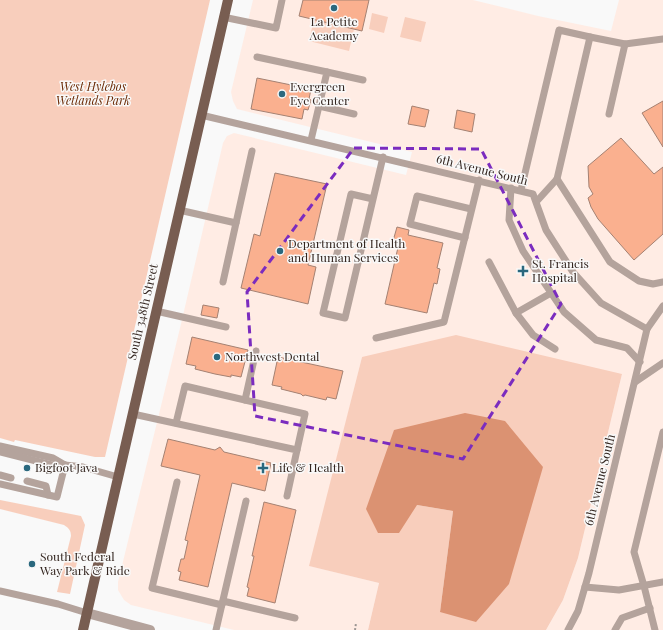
<svg xmlns="http://www.w3.org/2000/svg" width="663" height="630" viewBox="0 0 663 630" font-family="'Playfair Display',serif">
<style>
.built{fill:#ffece4}
.green{fill:#f8cebc;fill-rule:evenodd}
.water{fill:#db9272}
.building{fill:#fab08f;stroke:#a48172}
.lines{fill:none;stroke-linecap:round;stroke-linejoin:round}
.path{stroke:#9b9592;stroke-width:2;stroke-dasharray:2 2;stroke-linecap:butt}
.service{stroke:#b4a39c;stroke-width:7}
.tertiary{stroke:#b4a39c;stroke-width:10}
.primary{stroke:#785d51;stroke-width:10}
.marked{fill:none;stroke:#7b2cbf;stroke-width:3;stroke-dasharray:8 5;stroke-linejoin:round}
.poi-dot{fill:#2a687e;stroke:#f9f9f9;stroke-width:1.5}
.labels{text-anchor:middle;stroke-width:3;stroke-linejoin:round;paint-order:stroke}
.poi-label{font-size:12px;fill:#33251f;stroke:#f9f9f9;text-anchor:start}
.park-label{font-size:12px;font-style:italic;fill:#6c2b06;stroke:#f9f9f9}
.street-label{font-size:12px;fill:#33251f;stroke:#f9f9f9}
</style>
<rect width="100%" height="100%" fill="#f9f9f9"/>
<polygon class="built" points="253,0 473,0 538,16 611,31 619,0 663,0 663,630 546,630 563,600 578,558 622,374 362,357 310,566 379,583 368,630 234,630 131,605 124,600 118,590 118,582 181,324 223,143 227,136 234,133 406,175 412,152 237,109 233,101 231,92"/>
<g class="green">
<polygon points="0,0 210,0 105,457 95,457 15,440 14,442 0,438"/>
<polygon points="372,13 388,17 384,33 369,29"/>
<polygon points="405,17 426,22 421,42 400,37"/>
<polygon points="314,19 354,29 349,51 309,41"/>
<path d="M456,335L622,374L578,558L563,600L546,630H368L379,583L309,566L362,357ZM543,467L440,612L453,511L417,505Z"/>
<path d="M0,500L81,516L85,525L70,594L57,592L71,536C71,531 69,528 64,525L0,509Z"/>
</g>
<polygon class="water" points="465,413 505,421 543,467 509,584 476,622 440,612 453,511 417,505 399,533 378,533 366,509 394,430"/>
<g class="building">
<polygon points="303,0 369,0 362,31 299,16"/>
<polygon points="257,78 311,89 309,99 311,100 308,110 304,109 302,119 251,109"/>
<polygon points="663,101 663,147 642,113"/>
<polygon points="412,106 429,110 425,127 408,124"/>
<polygon points="457,110 475,114 472,132 454,128"/>
<polygon points="621,138 654,174 663,167 663,234 634,260 598,219 591,207 588,198 593,194 589,187 588,166"/>
<polygon points="275,173 327,184 308,265 316,267 308,304 241,288 254,234 260,236"/>
<polygon points="397,227 409,230 408,235 443,243 437,268 440,269 437,284 434,283 427,313 385,304 399,243 393,241"/>
<polygon points="203,305 219,308 217,318 201,315"/>
<polygon points="192,337 248,350 241,377 231,375 231,377 215,374 195,369 196,366 186,364"/>
<polygon points="278,357 343,371 336,399 327,397 326,400 305,395 303,396 301,394 281,389 282,387 272,385"/>
<polygon points="168,439 215,450 220,447 224,452 271,463 265,491 232,483 208,587 179,580 181,572 178,571 181,559 184,559 188,541 185,540 200,475 161,466"/>
<polygon points="264,502 296,510 275,603 247,596 249,588 247,587 254,556 252,556"/>
</g>
<g class="lines">
<polyline class="path" points="355,630 356,623"/>
<g class="service">
<polyline points="223,17 276,28 282,0"/>
<polyline points="257,57 327,72 311,140"/>
<polyline points="327,72 363,80"/>
<polyline points="319,106 354,114"/>
<polyline points="609,114 625,44"/>
<polyline points="201,115 533,194 546,230 573,272 601,303 647,329 589,573 578,611 568,630"/>
<polyline points="557,179 610,262 639,281 653,284 663,282"/>
<polyline points="511,188 509,220 523,251 564,312 596,340 627,348 640,362"/>
<polyline points="521,190 559,30 590,37"/>
<polyline points="373,199 351,194 323,313 345,318 383,157"/>
<polyline points="537,201 557,179 590,37 625,44 663,39"/>
<polyline points="179,210 236,223 223,282"/>
<polyline points="236,223 252,151"/>
<polyline points="465,238 410,224 417,196 471,209"/>
<polyline points="489,262 516,313"/>
<polyline points="551,293 516,313 533,335 555,349"/>
<polyline points="156,311 226,327"/>
<polyline points="647,329 663,306"/>
<polyline points="376,338 444,322 479,180"/>
<polyline points="635,382 663,363"/>
<polyline points="245,400 256,351"/>
<polyline points="133,414 297,450 287,496"/>
<polyline points="176,423 185,386 305,414 297,450"/>
<polyline points="0,446 53,458 65,465"/>
<polyline points="0,452 52,465 65,465 83,467 118,477"/>
<polyline points="0,475 11,478"/>
<polyline points="27,481 46,486 48,495"/>
<polyline points="177,482 152,588 222,605"/>
<polyline points="0,484 57,497 65,465"/>
<polyline points="585,587 619,590 663,582"/>
<polyline points="0,591 58,604 87,613"/>
<polyline points="223,601 295,618"/>
<polyline points="216,630 246,501"/>
<polyline points="615,630 622,618 650,608"/>
<polyline points="655,630 644,586 634,552 663,432"/>
</g>
<polyline class="tertiary" points="87,613 150,630"/>
<polyline class="primary" points="83,630 228,0"/>
</g>
<path class="marked" d="M354,148L481,149L561,304L463,459L255,416L247,292Z"/>
<g class="poi-dot">
<circle cx="334" cy="8" r="4"/>
<circle cx="282" cy="94" r="4"/>
<circle cx="280" cy="251" r="4"/>
<path d="M521 265h4v4h4v4h-4v4h-4v-4h-4v-4h4z"/>
<circle cx="217" cy="357" r="4"/>
<circle cx="27" cy="468" r="4"/>
<path d="M261 462h4v4h4v4h-4v4h-4v-4h-4v-4h4z"/>
<circle cx="32" cy="564" r="4"/>
</g>
<g class="labels">
<g class="poi-label">
<text x="334" y="26" text-anchor="middle">La Petite<tspan x="334" dy="14">Academy</tspan></text>
<text x="290" y="91">Evergreen<tspan x="290" dy="14">Eye Center</tspan></text>
<text x="288" y="248">Department of Health<tspan x="288" dy="14">and Human Services</tspan></text>
<text x="532" y="268">St. Francis<tspan x="532" dy="14">Hospital</tspan></text>
<text x="225" y="361">Northwest Dental</text>
<text x="35" y="472">Bigfoot Java</text>
<text x="272" y="472">Life &amp; Health</text>
<text x="40" y="561">South Federal<tspan x="40" dy="14">Way Park &amp; Ride</tspan></text>
</g>
<g class="park-label">
<text x="93" y="91">West Hylebos<tspan x="93" dy="14">Wetlands Park</tspan></text>
</g>
<g class="street-label">
<text transform="translate(482 170) rotate(14)" y="4">6th Avenue South</text>
<text transform="translate(143 312) rotate(-77)" y="4">South 348th Street</text>
<text transform="translate(600 480) rotate(-76)" y="4">6th Avenue South</text>
</g>
</g>
</svg>
